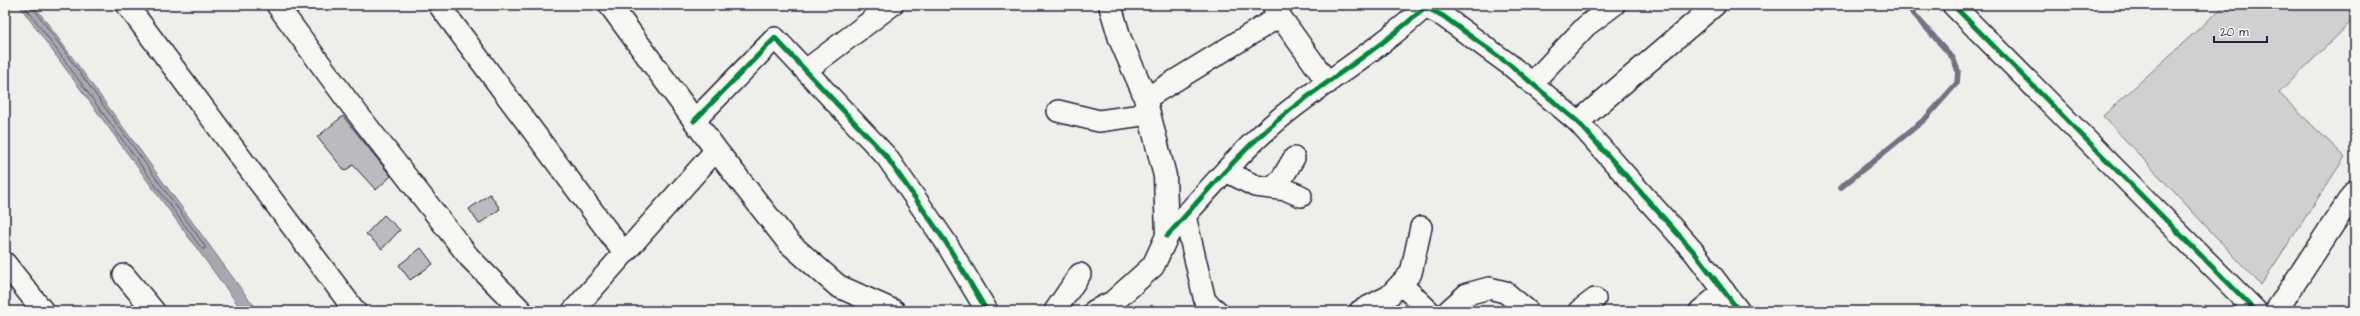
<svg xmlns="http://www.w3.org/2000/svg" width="2360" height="316" viewBox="0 0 2360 316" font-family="'Architects Daughter',sans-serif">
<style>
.green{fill:#d0d0d1;stroke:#797986}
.water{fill:#a7a7af;stroke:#727281}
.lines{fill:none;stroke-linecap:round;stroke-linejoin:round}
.shore{stroke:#575769;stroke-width:1}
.stream{stroke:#727281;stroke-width:5.5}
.building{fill:#bbbbbf;stroke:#22223b}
.minor-casing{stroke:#22223b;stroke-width:24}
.tertiary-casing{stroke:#22223b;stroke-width:25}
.secondary-casing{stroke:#22223b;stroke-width:25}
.minor{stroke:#f6f6f2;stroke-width:21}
.tertiary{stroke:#f6f6f2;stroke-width:22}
.secondary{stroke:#f6f6f2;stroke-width:22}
.cycleway-casing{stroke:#f6f6f2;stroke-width:8}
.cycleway{stroke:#00873e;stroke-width:5}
</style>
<rect width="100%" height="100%" fill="#eeeeeb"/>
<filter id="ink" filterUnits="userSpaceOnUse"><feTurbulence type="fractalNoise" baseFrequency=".025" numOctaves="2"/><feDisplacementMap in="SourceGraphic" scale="8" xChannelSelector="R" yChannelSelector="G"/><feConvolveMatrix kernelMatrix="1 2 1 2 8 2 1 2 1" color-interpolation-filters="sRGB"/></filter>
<g filter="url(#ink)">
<polygon class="green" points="2225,5 2355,5 2355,18 2279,93 2345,157 2261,285 2103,116"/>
<polygon class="water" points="19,5 34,5 247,297 259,311 243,311 239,306"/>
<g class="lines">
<polyline class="shore" points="24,5 202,249 205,249 205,246 31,5"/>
<polyline class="stream" points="1840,188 1925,119 1957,83 1958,71 1953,58 1906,5"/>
</g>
<g class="building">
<polygon points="343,116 391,176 376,190 353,165 345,171 317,137"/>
<polygon points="490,194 500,209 479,224 469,209"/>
<polygon points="384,215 400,230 382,249 366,234"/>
<polygon points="421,248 433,264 410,280 399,265"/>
</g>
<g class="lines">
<g class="minor-casing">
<g id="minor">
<polyline points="127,5 355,311"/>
<polyline points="277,5 347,100 469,257 522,311"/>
<polyline points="439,5 624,253"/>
<polyline points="1274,5 1274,8 1328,83"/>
<polyline points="1953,5 2256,311"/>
<polyline points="806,70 892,5"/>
<polyline points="1532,83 1586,26 1614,5"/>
<polyline points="1145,99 1280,16"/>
<polyline points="1058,111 1099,121 1149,114"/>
<polyline points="694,121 775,38 886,156 945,241 987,311"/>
<polyline points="1578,122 1715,5"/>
<polyline points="1226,171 1255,186 1287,190 1301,196"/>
<polyline points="1272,188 1281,180 1294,158"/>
<polyline points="1185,216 1205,301 1217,311"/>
<path d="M1167,236C1206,193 1244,146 1290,110C1335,75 1383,46 1425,7L1443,16L1510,65L1578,122L1694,252L1739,311"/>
<polyline points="5,263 43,311"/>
<polyline points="124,275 154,311"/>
<polyline points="1401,284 1429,311"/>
<polyline points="573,311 716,150"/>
<polyline points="1055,311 1080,274"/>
<polyline points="1360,311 1389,296 1411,273 1421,227"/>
<polyline points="1448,311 1467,294 1489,288 1505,292 1528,311"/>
<polyline points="1579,311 1595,299"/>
<polyline points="1700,311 1724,291"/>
</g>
</g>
<g class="tertiary-casing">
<g id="tertiary">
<polyline points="1095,311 1113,302 1153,266 1167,236 1165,176 1144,94 1120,39 1110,5"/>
<polyline points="2276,311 2355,191"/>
</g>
</g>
<g class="secondary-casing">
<polyline id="secondary" points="610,5 716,150 789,243 838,286 894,311"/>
</g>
<use href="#minor" class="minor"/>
<use href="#tertiary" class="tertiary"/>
<use href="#secondary" class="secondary"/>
<g class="cycleway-casing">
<g id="cycleway">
<polyline points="1953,5 2256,311"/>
<polyline points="694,121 775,38 886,156 945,241 987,311"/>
<path d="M1167,236C1206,193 1244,146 1290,110C1335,75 1383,46 1425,7L1443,16L1510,65L1578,122L1694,252L1739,311"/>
</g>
</g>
<use href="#cycleway" class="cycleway"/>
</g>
</g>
<rect width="2360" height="316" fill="none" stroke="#f6f6f2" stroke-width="20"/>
<rect x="10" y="10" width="2340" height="296" fill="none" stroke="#22223b" stroke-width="1.5" filter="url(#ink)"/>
<path d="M2214 36v6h53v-6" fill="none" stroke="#22223b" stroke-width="2"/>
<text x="2220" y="36" font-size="12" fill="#22223b" stroke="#f6f6f2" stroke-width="3" paint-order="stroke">20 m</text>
</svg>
